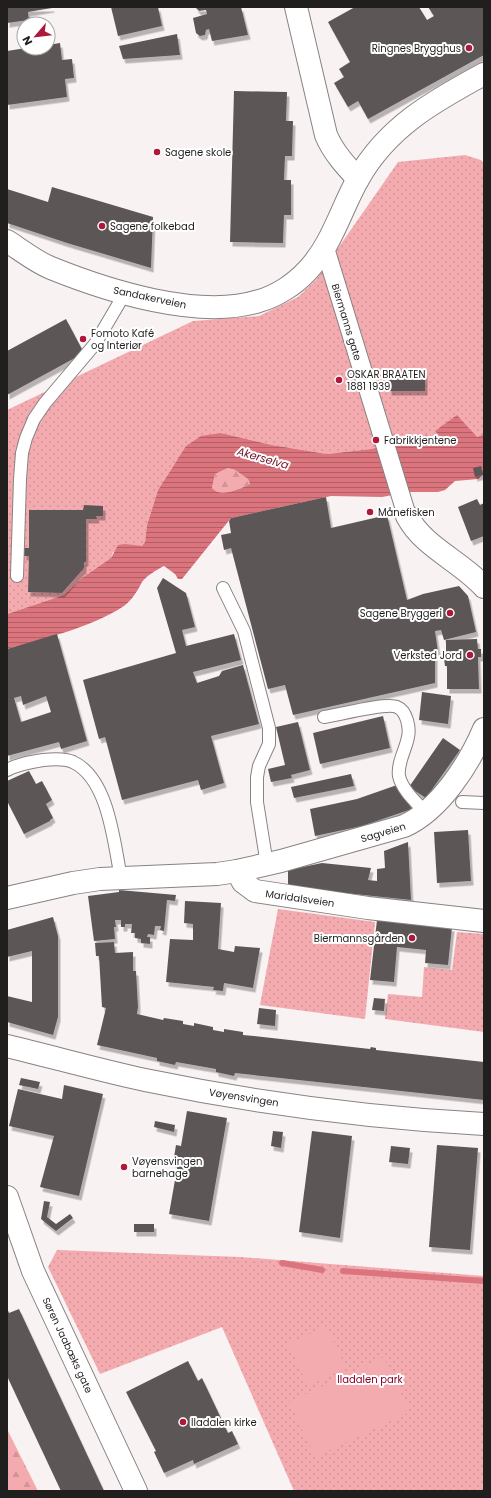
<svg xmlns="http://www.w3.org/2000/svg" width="491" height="1498" viewBox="0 0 491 1498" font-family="Poppins,sans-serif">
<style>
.grass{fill:url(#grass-dots)}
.forest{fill:url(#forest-firs)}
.garden{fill:#f4abaf}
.water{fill:url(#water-rules);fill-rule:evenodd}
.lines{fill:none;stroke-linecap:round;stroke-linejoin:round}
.stream{stroke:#db747d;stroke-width:6}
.building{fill:#5d5757;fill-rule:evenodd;filter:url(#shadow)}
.service-casing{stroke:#898282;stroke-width:14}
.pedestrian-casing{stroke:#898282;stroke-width:20}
.minor-casing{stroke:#898282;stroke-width:24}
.service{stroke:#fff;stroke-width:12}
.pedestrian{stroke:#fff;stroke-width:18}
.minor{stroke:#fff;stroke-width:22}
.poi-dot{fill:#ae193b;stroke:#fff;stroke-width:1.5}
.labels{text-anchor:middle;stroke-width:4;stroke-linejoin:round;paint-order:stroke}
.poi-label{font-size:10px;fill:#211e1e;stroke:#fff;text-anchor:start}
.street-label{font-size:10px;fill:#211e1e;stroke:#fff}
.park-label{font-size:10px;fill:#880329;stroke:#fff}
.water-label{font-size:11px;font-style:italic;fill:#701225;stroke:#fff}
</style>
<defs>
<pattern id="grass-dots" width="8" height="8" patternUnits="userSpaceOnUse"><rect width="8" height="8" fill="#f4abaf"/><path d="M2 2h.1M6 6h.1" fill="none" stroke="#d19396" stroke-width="1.8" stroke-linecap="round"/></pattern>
<pattern id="forest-firs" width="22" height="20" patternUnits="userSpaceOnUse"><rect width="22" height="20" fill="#f4abaf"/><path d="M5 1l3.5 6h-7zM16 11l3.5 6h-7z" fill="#d19396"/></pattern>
<pattern id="water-rules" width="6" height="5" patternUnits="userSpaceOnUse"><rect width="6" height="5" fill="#db747d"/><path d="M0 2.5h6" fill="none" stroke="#b15f66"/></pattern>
<filter id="shadow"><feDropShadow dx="2.5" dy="4.5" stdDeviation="0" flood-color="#0004"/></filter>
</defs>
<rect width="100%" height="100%" fill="#f9f2f2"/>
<g class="grass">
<polygon points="465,155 481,160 484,164 484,434 477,437 445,437 447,439 436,446 427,435 371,449 327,454 272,445 221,433 177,460 158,490 147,525 145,542 142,546 113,552 111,558 82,578 64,595 7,614 7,410 193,321 259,316 298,297 316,280 398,162"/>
<polygon points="278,909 375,922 365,1019 260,1005"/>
<polygon points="457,932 484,934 484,1032 385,1019 388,994 422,997 424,967 452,970"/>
<polygon points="57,1250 240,1257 484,1276 484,1491 294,1491 222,1327 100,1374 48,1267"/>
</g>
<g class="forest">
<path d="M228,468L235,470L248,479L250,484C240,489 220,498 212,488L215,474Z"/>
<polygon points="7,1429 38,1491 7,1491"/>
</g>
<g class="garden">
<polygon points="327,1326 346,1368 308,1386 288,1344"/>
<polygon points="384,1357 410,1412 315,1457 289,1402"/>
</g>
<path class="water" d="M457,415L477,437L484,434V474L478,479L455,481L445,490L438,492H409L382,497L331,496L231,518L182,579H178L175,574L164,566C158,569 146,576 142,582C138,590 132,600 124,606C88,629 47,637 7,649V614L64,595L82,578L111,558L118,545L125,544L142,546L145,542L147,525L158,490L186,446L201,436L221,433L272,445L327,454L371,449L427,435L436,446L446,439L445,437L442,439L435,431ZM228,468L235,470L248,479L250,484C240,489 220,498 212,488L215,474Z"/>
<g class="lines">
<g class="stream">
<polyline points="282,1263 322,1270"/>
<polyline points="343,1271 484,1281"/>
</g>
</g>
<g class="building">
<polygon points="7,7 52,7 52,8 28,12 29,20 7,23"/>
<polygon points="111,7 158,7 162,26 118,36"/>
<polygon points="195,7 241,7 248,35 212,41 209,29 206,30 205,35 200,36 196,33 193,18 207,14 206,10 199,11"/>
<polygon points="355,7 419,7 427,20 434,16 428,7 484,7 484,55 368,119 358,101 348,107 334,83 344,77 339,69 350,62 328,22"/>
<polygon points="177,34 180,55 123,59 119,46"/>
<polygon points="60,43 62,60 72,59 74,78 65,79 67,97 7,105 7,51 26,48 48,48 48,45"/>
<polygon points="234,91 287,92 286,121 293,121 292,156 285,156 284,180 291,180 291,215 284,215 283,243 230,242"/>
<polygon points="52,187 153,217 151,268 67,243 7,223 7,189 48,202"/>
<polygon points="66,319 84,353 7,395 7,351"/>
<polygon points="425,371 425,391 389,391 389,372"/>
<polygon points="481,466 483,475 475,477 473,468"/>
<polygon points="326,497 331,528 387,515 407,600 423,594 459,586 468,596 476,632 444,640 441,630 435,631 438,652 435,652 435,683 293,715 285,685 268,689 231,548 224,550 221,535 231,533 229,521 231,518"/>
<polygon points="477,499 480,505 484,503 484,536 471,541 458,507"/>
<polygon points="84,505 103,506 103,516 96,516 97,519 86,519 86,562 84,562 84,568 62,593 28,592 29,556 24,556 24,548 29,548 29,510 83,510"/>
<polygon points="163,578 186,593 195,627 182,630 186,646 234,634 241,660 193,672 197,683 219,676 222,671 243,665 259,724 211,736 224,783 201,790 198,780 122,800 105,737 99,739 83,680 176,653 157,588"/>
<path d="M57,634L87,741L61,749L59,742L7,756V649ZM21,696L23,705L46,696L51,712L21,722L14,698Z"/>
<polygon points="477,639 478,649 481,649 481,657 478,657 479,689 447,689 447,666 445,666 444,658 446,658 446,640"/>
<polygon points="422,692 451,696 448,724 419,720"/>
<polygon points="383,716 390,748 320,764 313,733"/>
<polygon points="298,722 310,770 291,775 292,778 271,782 268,769 285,765 276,727"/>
<polygon points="443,738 460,750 426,798 409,787"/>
<polygon points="29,771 36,784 42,781 52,800 46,804 53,818 50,820 50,821 24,834 7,801 7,781"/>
<polygon points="351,774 354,786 294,798 291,787"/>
<polygon points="397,785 412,809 362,826 315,836 310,809 357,799"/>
<polygon points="468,830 471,881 437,883 434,832"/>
<polygon points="408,842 411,900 288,887 288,870 322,863 371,868 368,880 377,881 377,869 385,868 384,851"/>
<polygon points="119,890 176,895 175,901 167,900 164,931 160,930 161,926 155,926 154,935 148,934 147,937 150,937 150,944 141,943 141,939 135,938 135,933 131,933 132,924 125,924 125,927 121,927 121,920 115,920 116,927 114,927 115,939 94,941 88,896 119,892"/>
<polygon points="185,901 221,903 218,949 234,952 235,946 260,948 253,988 224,983 223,991 213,990 214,987 166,982 170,939 193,940 193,924 184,923"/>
<polygon points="53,917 58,936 58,1017 53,1035 7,1022 7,996 32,1002 32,951 7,957 7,930"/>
<polygon points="377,920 452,927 448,965 425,963 426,950 397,947 394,982 370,980"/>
<polygon points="114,942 115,953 133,952 133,971 136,971 138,1007 137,1014 163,1020 164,1018 183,1021 183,1024 194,1026 194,1023 213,1027 213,1030 224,1032 224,1029 243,1032 243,1035 254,1036 370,1049 371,1047 376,1048 376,1050 484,1062 484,1100 235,1073 234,1076 216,1072 216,1069 176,1062 175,1065 157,1061 157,1058 97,1045 106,1008 102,1007 99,956 96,956 95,943"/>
<polygon points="374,998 385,999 384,1011 372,1010"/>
<polygon points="259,1008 276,1010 275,1026 257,1024"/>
<polygon points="21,1078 40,1082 38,1089 19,1085"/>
<polygon points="64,1085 103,1094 79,1196 40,1187 54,1136 9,1126 18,1089 62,1099"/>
<polygon points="187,1111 227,1118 209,1221 169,1214 178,1163 173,1163 176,1145 181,1146"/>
<polygon points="155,1121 175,1125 174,1132 154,1127"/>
<polygon points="273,1131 283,1132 281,1148 271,1146"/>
<polygon points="312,1131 352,1136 340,1238 299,1232"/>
<polygon points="437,1145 478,1148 470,1250 429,1247"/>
<polygon points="391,1146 410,1148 408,1164 389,1162"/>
<polygon points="44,1201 50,1202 47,1217 56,1224 70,1214 73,1218 56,1231 41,1219"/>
<rect x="134" y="1224" width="20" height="8"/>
<polygon points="7,1308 9,1313 19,1309 104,1491 61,1491 7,1376"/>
<polygon points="188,1361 198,1381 202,1378 228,1433 232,1431 238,1444 194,1464 193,1460 164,1473 154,1452 156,1451 126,1392"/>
</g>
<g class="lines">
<g class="service-casing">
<g id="service">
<polyline points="17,576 20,479 22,453 26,438 34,419 45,403 95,344 125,293"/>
<polyline points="223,588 244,631 269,728 269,744 259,766 257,777 257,802 267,865"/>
<path d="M324,717C338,715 387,702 397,707C407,711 410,728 408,737C406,749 397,763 399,776C402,790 417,803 426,813"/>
<path d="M7,770C18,764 30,762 43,760C52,759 64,758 73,762C109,779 114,844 121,878"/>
<polyline points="462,802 484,803"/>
</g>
</g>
<g class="pedestrian-casing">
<polyline id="pedestrian" points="325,248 407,516"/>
</g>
<g class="minor-casing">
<g id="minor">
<path d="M296,7L326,135C333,152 346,166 358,179"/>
<path d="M7,241C21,250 36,262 51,268C108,291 199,320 259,301C277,296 295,284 307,271C332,245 341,209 358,179C387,127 434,101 484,74"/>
<path d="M407,516C424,548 461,561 484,587"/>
<polyline points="237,871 243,882 255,891 368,908 484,921"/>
<path d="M7,898L73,883L100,879L217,874L237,871L281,861L404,826C440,810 469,764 484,729"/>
<path d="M7,1046C53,1057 99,1070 145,1080C256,1103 371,1118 484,1124"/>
<polyline points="7,1197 33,1271 136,1491"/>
</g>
</g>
<use href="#service" class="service"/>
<use href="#pedestrian" class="pedestrian"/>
<use href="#minor" class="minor"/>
</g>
<g class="poi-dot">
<circle cx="469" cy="48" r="4"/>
<circle cx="157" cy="152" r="4"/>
<circle cx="102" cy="226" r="4"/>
<circle cx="83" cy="339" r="4"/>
<circle cx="339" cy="380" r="4"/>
<circle cx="376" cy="440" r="4"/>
<circle cx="370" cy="512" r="4"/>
<circle cx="450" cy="613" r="4"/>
<circle cx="470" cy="655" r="4"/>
<circle cx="412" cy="938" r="4"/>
<circle cx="124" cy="1167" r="4"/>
<circle cx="183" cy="1422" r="4"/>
</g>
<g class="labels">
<g class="poi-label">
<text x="461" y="52" text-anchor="end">Ringnes Brygghus</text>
<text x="165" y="156">Sagene skole</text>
<text x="110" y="230">Sagene folkebad</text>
<text x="91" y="337">Fomoto Kafé<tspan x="91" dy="12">og Interiør</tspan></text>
<text x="347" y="378">OSKAR BRAATEN<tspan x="347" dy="12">1881 1939</tspan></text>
<text x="384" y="444">Fabrikkjentene</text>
<text x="378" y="516">Månefisken</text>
<text x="442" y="617" text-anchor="end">Sagene Bryggeri</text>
<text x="462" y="659" text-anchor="end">Verksted Jord</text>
<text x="404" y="942" text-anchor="end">Biermannsgården</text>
<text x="132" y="1165">Vøyensvingen<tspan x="132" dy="12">barnehage</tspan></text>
<text x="191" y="1426">Iladalen kirke</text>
</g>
<g class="street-label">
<text transform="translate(150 297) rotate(12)" y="4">Sandakerveien</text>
<text transform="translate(347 322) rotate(73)" y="4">Biermanns gate</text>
<text transform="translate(383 832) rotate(-17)" y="4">Sagveien</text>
<text transform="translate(300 898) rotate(8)" y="4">Maridalsveien</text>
<text transform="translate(244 1097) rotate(9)" y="4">Vøyensvingen</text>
<text transform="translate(68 1345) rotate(65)" y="4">Søren Jaabæks gate</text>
</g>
<g class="park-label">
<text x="370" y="1383">Iladalen park</text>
</g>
<g class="water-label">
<text transform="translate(263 458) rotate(16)" y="4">Akerselva</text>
</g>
</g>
<rect width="491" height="1498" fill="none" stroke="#211e1e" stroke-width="16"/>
<g transform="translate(36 36) rotate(242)"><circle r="19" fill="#ffffff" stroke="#a6a5a5"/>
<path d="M0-3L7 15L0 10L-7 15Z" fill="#ae193b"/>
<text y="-6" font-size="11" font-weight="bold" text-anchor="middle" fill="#211e1e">N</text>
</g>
</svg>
